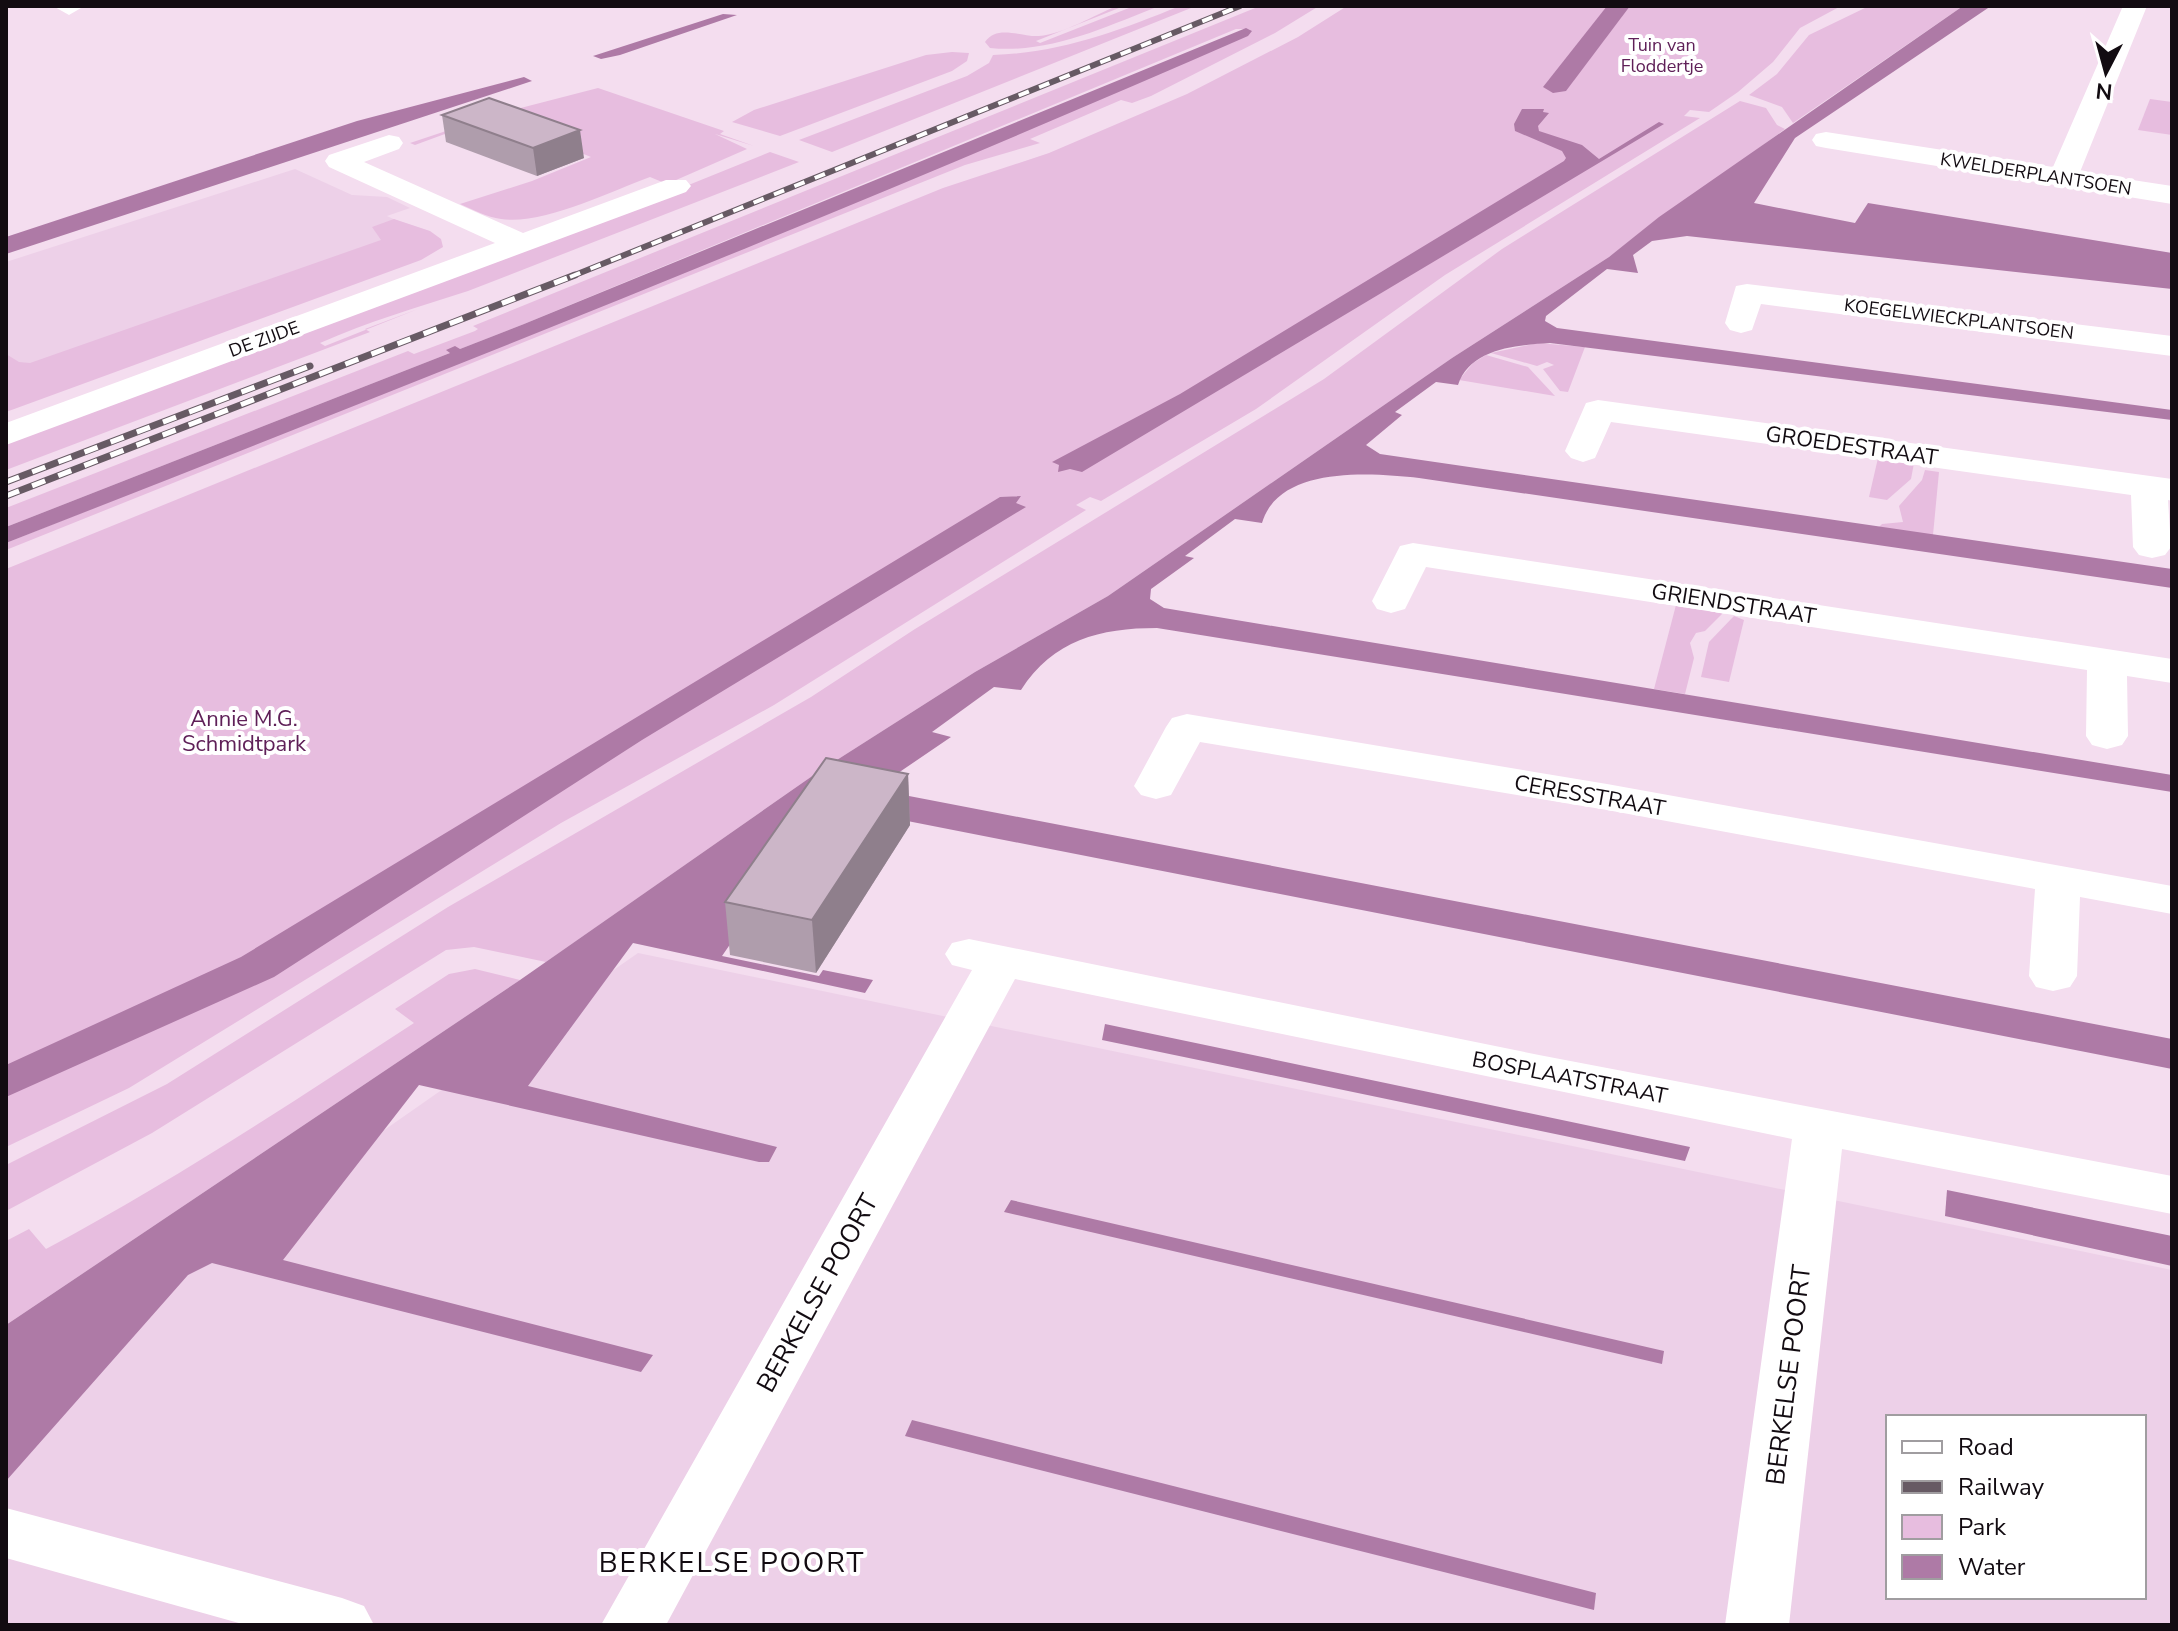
<svg xmlns="http://www.w3.org/2000/svg" width="2178" height="1631" viewBox="0 0 2178 1631" font-family="'Nunito Sans',sans-serif">
<style>
.built{fill:#edd0e8;fill-rule:evenodd}
.green{fill:#e7bddf}
.water{fill:#ae7aa6}
.lines{fill:none;stroke-linecap:round;stroke-linejoin:round}
.minor{fill:#fff;fill-rule:evenodd}
.rail-far1-casing{stroke:#675a64;stroke-width:6}
.rail-casing{stroke:#675a64;stroke-width:7}
.rail-far1{stroke:#fff;stroke-width:4;stroke-dasharray:11;stroke-linecap:butt}
.rail{stroke:#fff;stroke-width:5;stroke-dasharray:14;stroke-linecap:butt}
.wall{fill:#af9dac}
.shaded-wall{fill:#8f7f8c}
.building{fill:#ccb6c8;stroke:#8f7f8c;stroke-width:2}
.labels{text-anchor:middle;stroke-width:8;stroke-linejoin:round;paint-order:stroke}
.far-park-label{font-size:18px;fill:#5f2058;stroke:#fff}
.far-street-label{font-size:18px;fill:#120b11;stroke:#fff}
.street-label{font-size:22px;fill:#120b11;stroke:#fff}
.park-label{font-size:22px;fill:#5f2058;stroke:#fff}
.near-street-label{font-size:26px;fill:#120b11;stroke:#fff}
.near-neighbourhood-label{font-size:28px;letter-spacing:2px;fill:#120b11;stroke:#fff}
</style>
<rect width="100%" height="100%" fill="#f4ddef"/>
<g class="built">
<polygon points="295,169 352,195 387,197 410,208 387,216 430,236 6,409 6,262"/>
<path d="M638,953L2172,1270V1625H6V1466L143,1308L234,1235ZM1888,1417H2144V1597H1888Z"/>
</g>
<g class="green">
<path d="M1117,6H1124L1036,41L1040,43L1134,6H1159C1105,27 1050,54 990,48L985,42C997,24 1021,37 1039,36C1064,34 1094,15 1117,6Z"/>
<path d="M1180,6H1196L832,152L799,140L967,76L989,63L993,55C1060,53 1118,31 1180,6Z"/>
<polygon points="1260,6 1319,6 1275,33 1151,96 1132,103 1121,100 1030,139 1040,143 965,165 6,550 6,543 722,257 1250,29 1236,29 524,324 6,527 6,508 408,351 414,354 475,331 478,329 473,326"/>
<polygon points="1347,6 1841,6 1800,28 1773,62 1738,92 1709,112 1690,110 1684,116 1700,118 1445,275 1256,409 1101,501 1090,497 1076,505 1086,510 774,705 561,823 129,1088 6,1147 6,569 943,188 1049,153 1187,94 1298,37"/>
<polygon points="1869,6 1963,6 1793,123 1782,107 1749,95 1777,74 1809,35"/>
<polygon points="952,52 969,53 967,61 952,71 780,136 732,122 754,110 926,55"/>
<path d="M598,88L724,131L720,134L754,146L715,134L747,149L667,184L650,177C609,192 544,225 501,219C487,217 473,210 460,204L532,181L591,157L491,117L415,145L410,143L497,114Z"/>
<polygon points="2150,99 2172,102 2172,135 2138,130"/>
<polygon points="1740,101 1766,108 1777,125 1785,129 1609,257 1452,358 1108,596 975,672 818,772 546,962 474,947 446,950 152,1133 6,1211 6,1165 167,1084 448,907 811,697 915,629 1324,379 1502,249"/>
<path d="M770,152L799,162L468,291C418,307 367,322 320,343L325,346L418,309L365,329L370,332L6,470V442L644,203Z"/>
<polygon points="394,219 430,231 441,239 443,247 421,260 6,412 6,354 19,362 30,363 381,240 372,227"/>
<polygon points="1538,343 1585,347 1568,392 1560,391 1543,369 1554,365 1547,362 1537,366 1491,353"/>
<polygon points="1486,355 1528,367 1555,396 1459,380 1473,363"/>
<polygon points="1878,458 1914,463 1911,479 1887,500 1869,497"/>
<polygon points="1925,470 1939,472 1933,535 1878,528 1882,524 1903,522 1899,506 1922,480"/>
<polygon points="1676,605 1723,613 1705,631 1696,633 1690,643 1694,658 1685,694 1654,689"/>
<polygon points="1734,616 1744,620 1729,682 1701,677 1709,642"/>
<path d="M475,969L520,980L6,1325V1241L29,1229L46,1249C173,1181 293,1102 414,1023L395,1009L449,974Z"/>
</g>
<g class="water">
<polygon points="1607,6 1630,6 1566,91 1553,93 1543,87"/>
<path d="M1963,6H1991L1795,138L1754,203L1855,223L1868,203L2172,253V289L1687,236L1652,241L1633,255L1638,273L1607,269L1546,316L1545,321L1557,328L2172,410V420L1550,343C1517,345 1470,348 1458,385L1436,382L1395,412L1402,415L1366,445L1380,454L2172,569V588L1419,478C1372,473 1279,465 1262,523L1235,519L1185,556L1194,558L1151,589L1150,599L1164,608L2172,775V792L1157,628C1100,628 1053,640 1021,690L994,687L932,732L951,737L879,786L883,791L2172,1039V1069L826,805L722,956L819,976L823,970L873,980L865,993L633,943L528,1086L777,1147L769,1162H759L419,1085L283,1260L653,1355L641,1372L212,1263L188,1275L6,1481V1325L520,980L818,772L975,672L1108,596L1452,358L1609,257L1659,217Z"/>
<polygon points="723,14 737,15 620,55 601,59 593,56"/>
<path d="M1246,28L1252,31L1248,36C839,215 422,380 6,543V527L450,353L446,350L455,346L460,349L524,324Z"/>
<polygon points="524,77 532,81 6,254 6,237 357,121"/>
<polygon points="1522,109 1544,109 1543,112 1549,113 1538,126 1539,131 1582,145 1599,159 1659,122 1664,124 1082,472 1070,469 1058,472 1059,465 1052,462 1180,394 1564,161 1566,158 1562,151 1515,131 1514,124"/>
<polygon points="1021,496 1016,503 1026,507 642,740 274,977 6,1097 6,1065 241,957 1000,497"/>
<polygon points="1105,1024 1690,1147 1685,1161 1102,1040"/>
<polygon points="1947,1190 2172,1236 2172,1266 1945,1216"/>
<polygon points="1011,1200 1664,1351 1662,1364 1004,1212"/>
<polygon points="912,1420 1596,1593 1594,1610 905,1436"/>
</g>
<g class="lines">
<g class="minor">
<polygon points="53,6 80,6 81,8 69,15"/>
<polygon points="2123,6 2147,6 2080,172 2172,186 2172,204 1826,148 1816,146 1812,140 1816,134 1826,132 2053,167"/>
<polygon points="389,135 399,137 403,143 399,149 364,162 523,233 666,180 686,180 691,186 686,192 6,445 6,423 495,243 329,167 325,161 329,155"/>
<polygon points="1747,284 2172,336 2172,356 1761,304 1752,330 1741,333 1730,330 1725,323 1736,286"/>
<polygon points="1598,400 2172,479 2172,501 2168,500 2171,547 2165,555 2152,558 2139,555 2133,547 2131,495 1611,422 1595,458 1583,462 1571,458 1565,451 1586,403"/>
<polygon points="1413,543 2172,659 2172,683 2127,676 2128,736 2122,745 2107,749 2092,745 2086,736 2087,670 1426,567 1405,609 1391,613 1377,609 1372,601 1400,546"/>
<polygon points="1187,714 1607,784 2172,886 2172,914 2080,897 2077,976 2070,987 2053,991 2036,987 2029,976 2035,889 1607,810 1200,742 1171,795 1156,799 1141,795 1134,786 1166,727 1172,718"/>
<polygon points="969,939 1539,1055 2172,1176 2172,1214 1842,1149 1789,1625 1725,1625 1792,1139 1015,979 666,1625 601,1625 972,970 952,965 945,954 952,943"/>
<polygon points="6,1508 342,1598 364,1606 374,1625 246,1625 6,1558"/>
</g>
<g class="rail-far1-casing">
<polyline id="rail-far1" points="570,277 1240,6"/>
</g>
<g class="rail-casing">
<g id="rail">
<polyline points="6,482 310,366"/>
<polyline points="6,496 575,275"/>
</g>
</g>
<use href="#rail-far1" class="rail-far1"/>
<use href="#rail" class="rail"/>
</g>
<g class="wall">
<polygon points="442,115 584,158 537,176 446,142"/>
<polygon points="908,774 910,825 816,973 730,955 725,902"/>
</g>
<g class="shaded-wall">
<polygon points="580,130 584,158 537,176 533,148"/>
<polygon points="908,774 910,825 816,973 812,920"/>
</g>
<g class="building">
<polygon points="489,98 580,130 533,148 442,115"/>
<polygon points="826,758 908,774 812,920 725,902"/>
</g>
<g class="labels">
<g class="far-park-label">
<text x="1662" y="51">Tuin van<tspan x="1662" dy="21">Floddertje</tspan></text>
</g>
<g class="far-street-label">
<text transform="translate(2036 174) rotate(9)" y="6">KWELDERPLANTSOEN</text>
<text transform="translate(1959 319) rotate(7)" y="6">KOEGELWIECKPLANTSOEN</text>
<text transform="translate(264 339) rotate(-20)" y="6">DE ZIJDE</text>
</g>
<g class="street-label">
<text transform="translate(1852 445) rotate(8)" y="8">GROEDESTRAAT</text>
<text transform="translate(1734 603) rotate(9)" y="8">GRIENDSTRAAT</text>
<text transform="translate(1590 795) rotate(10)" y="8">CERESSTRAAT</text>
<text transform="translate(1570 1077) rotate(11)" y="8">BOSPLAATSTRAAT</text>
</g>
<g class="park-label">
<text x="244" y="726">Annie M.G.<tspan x="244" dy="25">Schmidtpark</tspan></text>
</g>
<g class="near-street-label">
<text transform="translate(817 1293) rotate(-61)" y="9">BERKELSE POORT</text>
<text transform="translate(1788 1375) rotate(-83)" y="9">BERKELSE POORT</text>
</g>
<g class="near-neighbourhood-label">
<text x="732" y="1572">BERKELSE POORT</text>
</g>
</g>
<rect width="2178" height="1631" fill="none" stroke="#120b11" stroke-width="16"/>
<rect x="1886" y="1415" width="260" height="184" fill="#ffffff" stroke="#a09da0" stroke-width="2"/>
<rect x="1902" y="1441" width="40" height="12" fill="#ffffff" stroke="#a09da0" stroke-width="2"/>
<text x="1958" y="1455" font-size="24" fill="#120b11">Road</text>
<rect x="1902" y="1481" width="40" height="12" fill="#675a64" stroke="#a09da0" stroke-width="2"/>
<text x="1958" y="1495" font-size="24" fill="#120b11">Railway</text>
<rect x="1902" y="1515" width="40" height="24" fill="#e7bddf" stroke="#a09da0" stroke-width="2"/>
<text x="1958" y="1535" font-size="24" fill="#120b11">Park</text>
<rect x="1902" y="1555" width="40" height="24" fill="#ae7aa6" stroke="#a09da0" stroke-width="2"/>
<text x="1958" y="1575" font-size="24" fill="#120b11">Water</text>
<g transform="translate(2106 72) rotate(186)" stroke="#ffffff" stroke-width="6" paint-order="stroke">
<path d="M0-6L14 30L0 20L-14 30Z" fill="#120b11"/>
<text y="-12" font-size="22" font-weight="bold" text-anchor="middle" fill="#120b11">N</text>
</g>
</svg>
